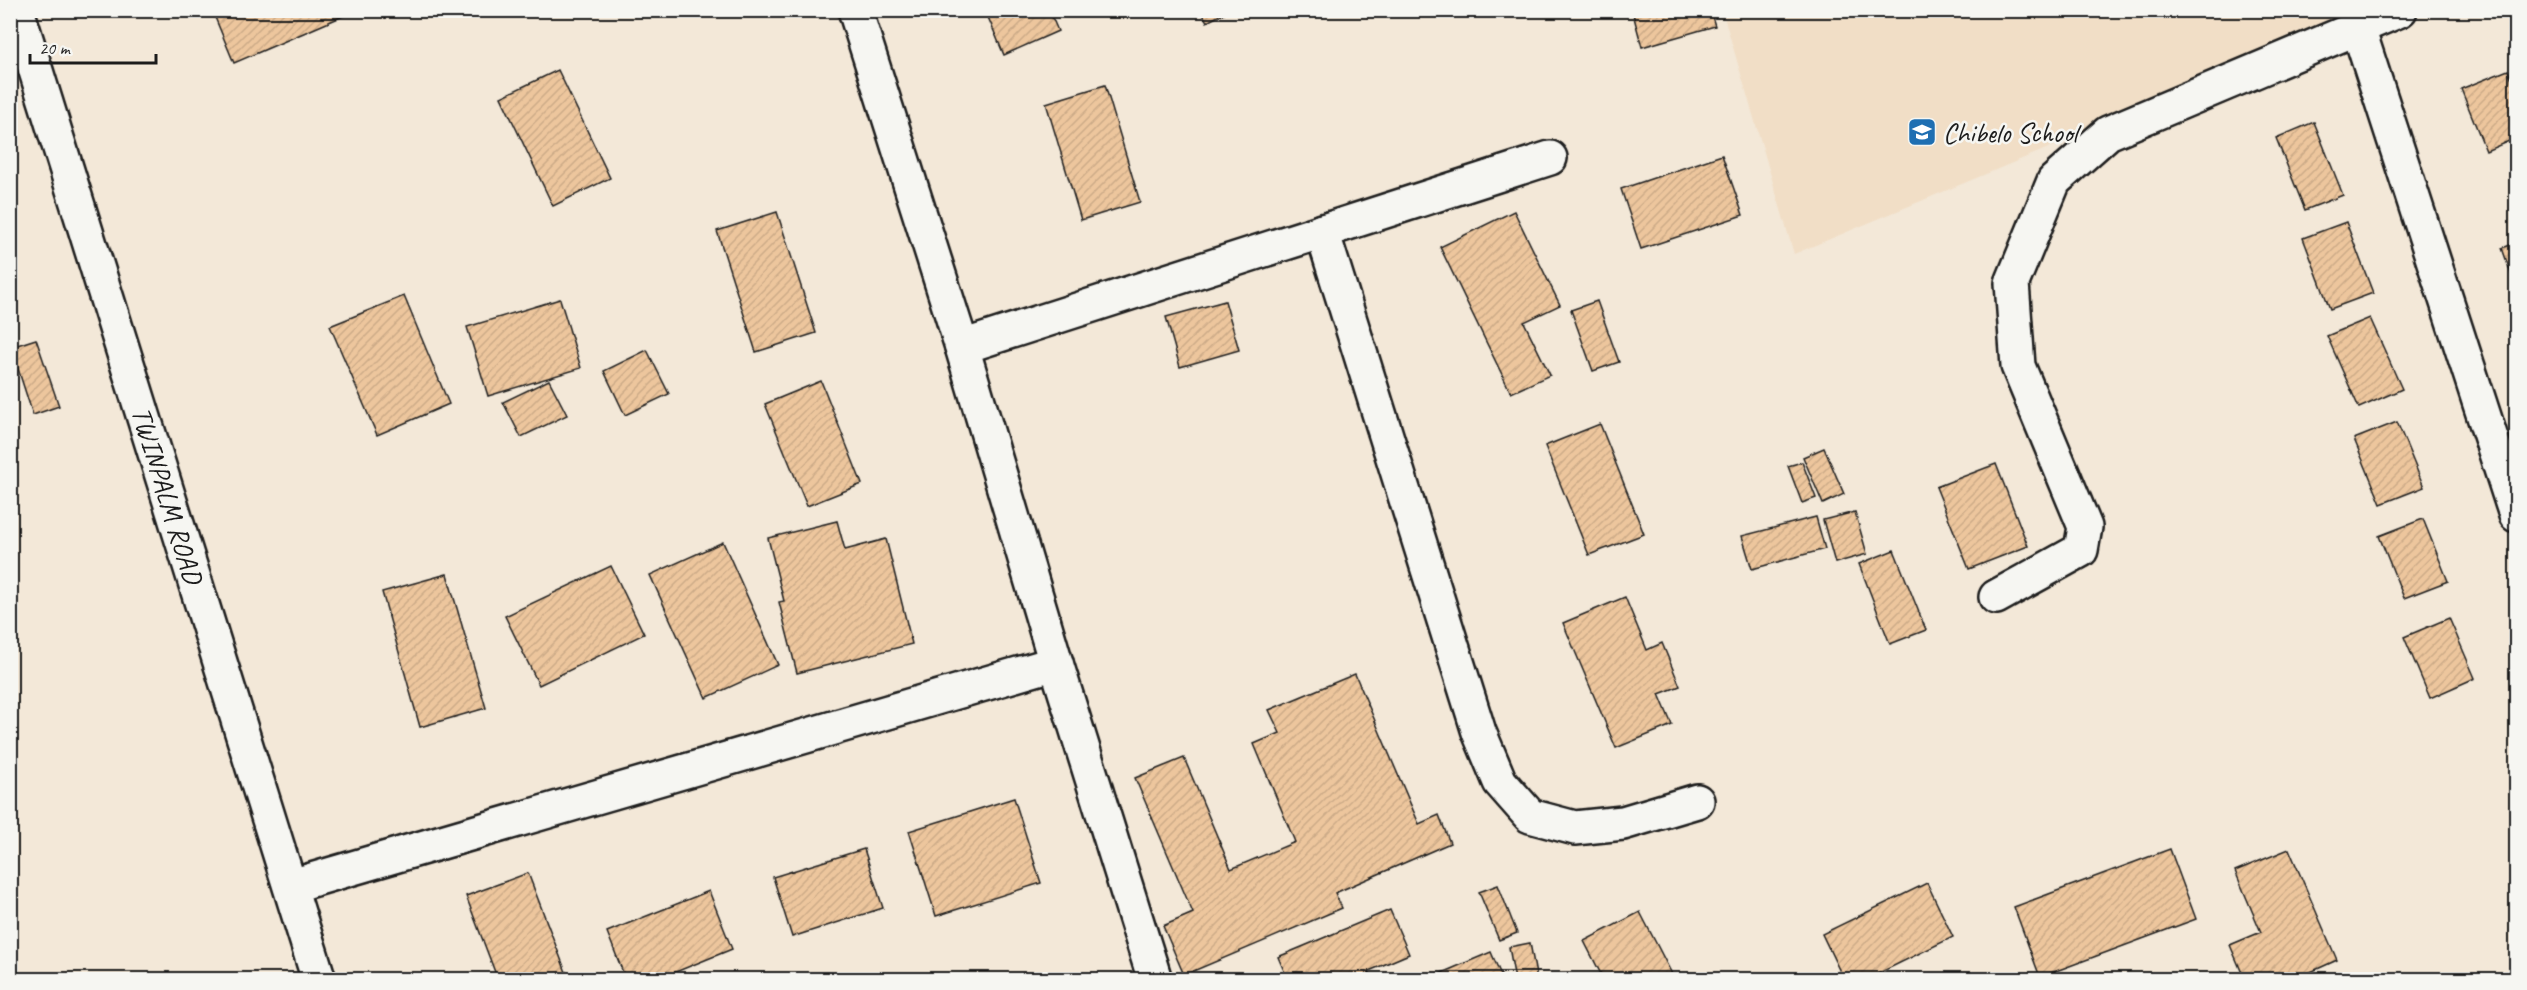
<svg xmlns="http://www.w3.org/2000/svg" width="2527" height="990" viewBox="0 0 2527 990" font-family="Caveat,sans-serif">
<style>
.built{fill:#f1dec6}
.building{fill:url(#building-hatch);stroke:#1c1c1c;stroke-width:1.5}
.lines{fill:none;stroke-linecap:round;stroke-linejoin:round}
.minor-casing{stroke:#1c1c1c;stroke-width:38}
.major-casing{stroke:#1c1c1c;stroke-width:38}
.minor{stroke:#f6f6f2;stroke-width:33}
.major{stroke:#f6f6f2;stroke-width:33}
.labels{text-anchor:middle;stroke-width:5;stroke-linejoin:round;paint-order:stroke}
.poi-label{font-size:28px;fill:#1c1c1c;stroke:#f6f6f2;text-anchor:start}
.street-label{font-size:28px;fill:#1c1c1c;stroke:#f6f6f2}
</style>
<defs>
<pattern id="building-hatch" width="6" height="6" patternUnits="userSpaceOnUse" patternTransform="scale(1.5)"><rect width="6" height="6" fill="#edc69d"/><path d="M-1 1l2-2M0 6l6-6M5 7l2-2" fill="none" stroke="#cbaa87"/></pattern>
</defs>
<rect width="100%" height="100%" fill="#f3e8d8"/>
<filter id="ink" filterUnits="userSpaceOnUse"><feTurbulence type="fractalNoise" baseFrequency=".0167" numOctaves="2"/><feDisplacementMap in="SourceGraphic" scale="12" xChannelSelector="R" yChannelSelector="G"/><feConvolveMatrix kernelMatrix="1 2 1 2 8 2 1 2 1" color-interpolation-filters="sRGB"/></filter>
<g filter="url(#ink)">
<polygon class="built" points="1722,10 2377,11 1794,254"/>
<g class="building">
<polygon points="212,10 357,10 234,63"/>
<polygon points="985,10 1049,10 1058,31 1004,55"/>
<polygon points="1201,10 1230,10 1207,22"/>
<polygon points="1632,10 1710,10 1715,26 1642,47"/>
<polygon points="558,70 610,178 553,206 501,97"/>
<polygon points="2508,70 2516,91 2516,138 2486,151 2461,89"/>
<polygon points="1105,85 1140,202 1081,220 1046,103"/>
<polygon points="2314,122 2343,195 2305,210 2276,138"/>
<polygon points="1722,155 1743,215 1641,249 1621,189"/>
<polygon points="1514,211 1560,305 1524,322 1550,375 1511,393 1440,247"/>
<polygon points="777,212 816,333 756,352 717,231"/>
<polygon points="2346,222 2373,293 2330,309 2303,238"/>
<polygon points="2516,243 2516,288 2502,248"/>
<polygon points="404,296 449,404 377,435 330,326"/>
<polygon points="560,299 581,368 488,396 467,327"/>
<polygon points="1225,301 1239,350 1180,367 1166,317"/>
<polygon points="1597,301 1619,362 1593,371 1571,310"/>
<polygon points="2370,318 2402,389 2359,408 2327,336"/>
<polygon points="36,339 59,406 33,415 11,347"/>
<polygon points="647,350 669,394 625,415 604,371"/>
<polygon points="549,380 567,415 521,437 503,402"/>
<polygon points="821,381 862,484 807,506 765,404"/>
<polygon points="2397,422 2424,487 2381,504 2354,439"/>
<polygon points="1600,424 1644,534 1589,555 1545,446"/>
<polygon points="1824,448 1844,494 1823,504 1803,457"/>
<polygon points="1802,462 1816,498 1802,503 1788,466"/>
<polygon points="1996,464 2028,546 1969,569 1936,487"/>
<polygon points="1855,512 1867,554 1835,563 1823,520"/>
<polygon points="1816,517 1825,549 1752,569 1742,536"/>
<polygon points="2423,519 2448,581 2404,598 2379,536"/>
<polygon points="837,521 845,550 886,539 912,644 797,673 779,602 784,601 768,538"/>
<polygon points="723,542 778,665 706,698 650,575"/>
<polygon points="1894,550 1926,630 1890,644 1859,564"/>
<polygon points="611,566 644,634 539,685 505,616"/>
<polygon points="447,574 486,708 420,727 382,592"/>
<polygon points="1625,597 1647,650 1662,643 1680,686 1659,694 1672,725 1616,748 1563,623"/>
<polygon points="2449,618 2475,678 2430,698 2404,637"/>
<polygon points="1355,674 1419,824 1439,815 1450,843 1335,893 1342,908 1184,975 1163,926 1193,913 1135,778 1184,758 1231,869 1295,842 1254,744 1280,733 1269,710"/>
<polygon points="1014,798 1041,883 936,916 909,831"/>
<polygon points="864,849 883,908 792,937 773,877"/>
<polygon points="2170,849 2196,919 2040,977 2014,907"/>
<polygon points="2289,849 2337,960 2293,980 2245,980 2230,945 2261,932 2235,871"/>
<polygon points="528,873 569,980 498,980 466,896"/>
<polygon points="1927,883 1953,937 1865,980 1844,980 1822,934"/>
<polygon points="1498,885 1517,933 1499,940 1479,892"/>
<polygon points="709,891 732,949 656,980 626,980 607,932"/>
<polygon points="1390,910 1409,954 1369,971 1373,980 1288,980 1278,957"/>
<polygon points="1640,912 1675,980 1604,980 1584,941"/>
<polygon points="1530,943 1537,980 1515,980 1509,947"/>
<polygon points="1491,952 1503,980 1433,980 1432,977"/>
</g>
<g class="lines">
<g class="minor-casing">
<g id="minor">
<polyline points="855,10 962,347 1056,663 1155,980"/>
<polyline points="2358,28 2516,515"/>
<polyline points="1322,231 1479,732 1500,782 1530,816 1575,828 1623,823 1697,801"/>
<polyline points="962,347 1550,158"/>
<polyline points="1996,597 2081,550 2085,527 2018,366 2012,283 2054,181 2108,133 2400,10"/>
<polyline points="291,886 1056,663"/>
</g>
</g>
<g class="major-casing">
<polyline id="major" points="17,10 319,980"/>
</g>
<use href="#minor" class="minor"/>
<use href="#major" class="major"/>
</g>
</g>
<defs>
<g id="school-square" transform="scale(1.5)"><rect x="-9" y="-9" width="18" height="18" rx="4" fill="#1f6fb2" stroke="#f6f6f2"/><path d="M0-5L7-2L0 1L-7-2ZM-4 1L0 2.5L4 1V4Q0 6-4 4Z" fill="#fff"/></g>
</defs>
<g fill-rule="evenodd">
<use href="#school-square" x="1922" y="132"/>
</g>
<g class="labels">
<g class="poi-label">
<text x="1943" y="142">Chibelo School</text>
</g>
<g class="street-label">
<text transform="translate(168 495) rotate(73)" y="10">TWINPALM ROAD</text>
</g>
</g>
<rect width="2527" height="990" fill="none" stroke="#f6f6f2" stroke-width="36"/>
<rect x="18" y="18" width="2491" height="954" fill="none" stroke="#1c1c1c" stroke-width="2" filter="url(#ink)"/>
<path d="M30 54v9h126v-9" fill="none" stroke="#1c1c1c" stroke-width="3"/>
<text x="39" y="54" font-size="18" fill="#1c1c1c" stroke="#f6f6f2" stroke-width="4.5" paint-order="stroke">20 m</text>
</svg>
